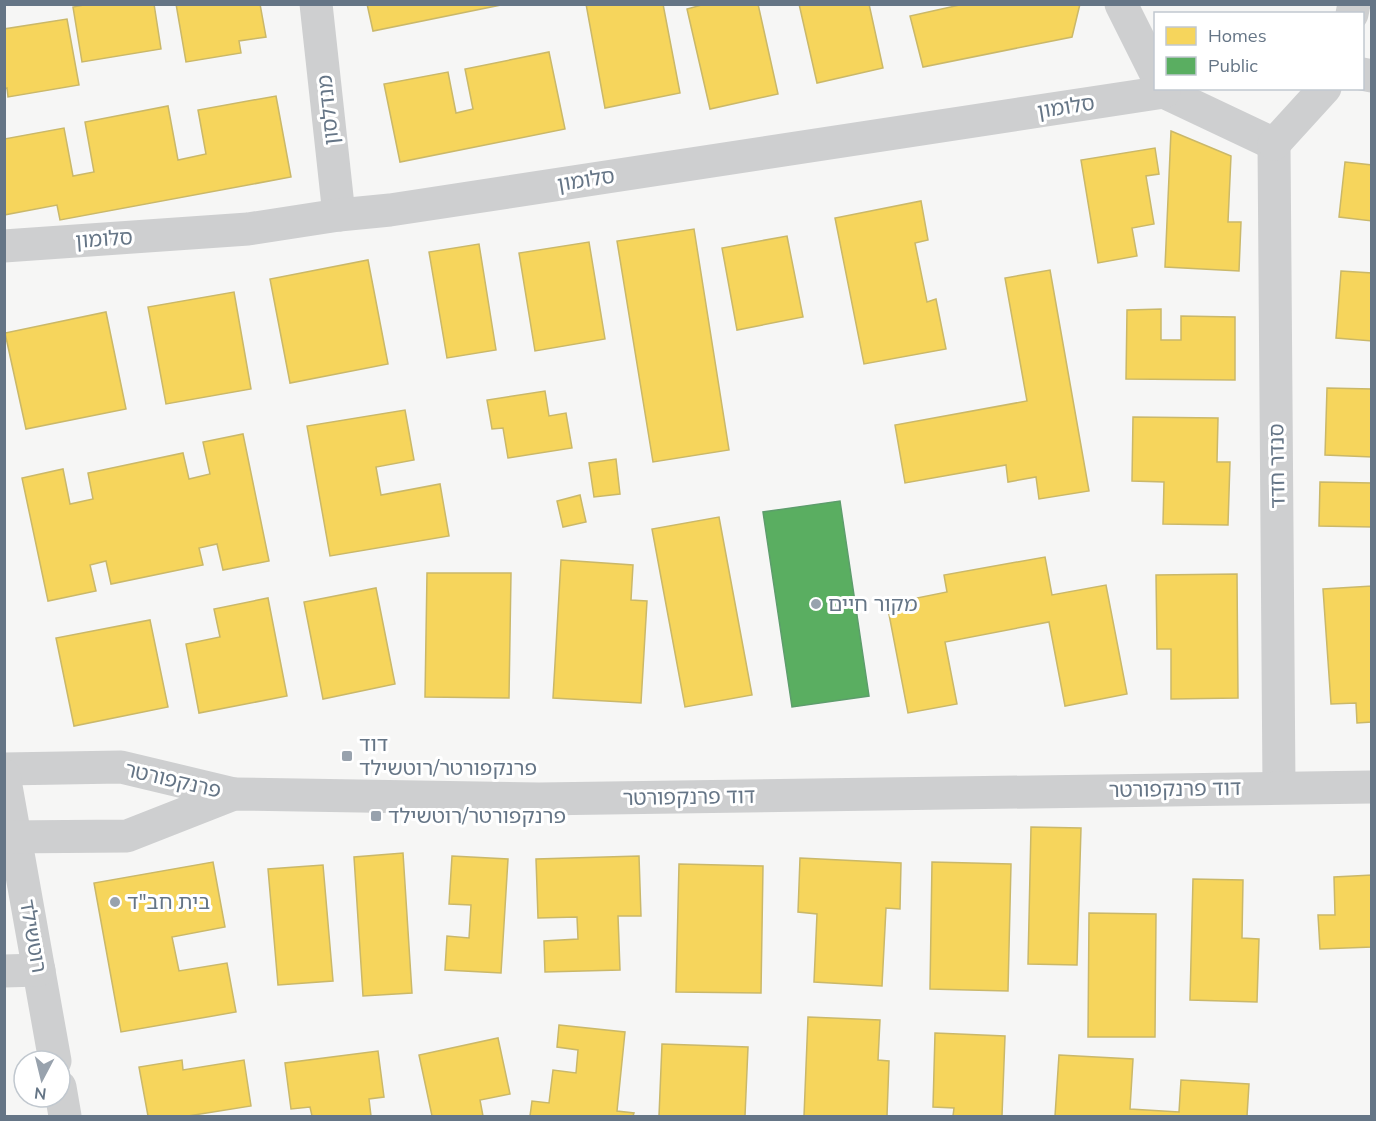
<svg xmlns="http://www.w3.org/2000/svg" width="1376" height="1121" viewBox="0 0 1376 1121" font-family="Mulish,'Noto Sans Hebrew',sans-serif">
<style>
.homes{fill:#f6d55c;stroke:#cab869;stroke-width:1.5}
.public{fill:#5aae61;stroke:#5d9d6c;stroke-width:1.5}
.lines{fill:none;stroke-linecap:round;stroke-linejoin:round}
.minor{stroke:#cecfd0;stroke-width:33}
.poi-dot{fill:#98a2ad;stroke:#fff;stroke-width:2}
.labels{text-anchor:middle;stroke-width:6;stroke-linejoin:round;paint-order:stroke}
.street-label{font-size:21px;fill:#657586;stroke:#fff}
.poi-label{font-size:21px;fill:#657586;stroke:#fff;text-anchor:start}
</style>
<rect width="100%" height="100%" fill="#f6f6f5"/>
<g class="homes">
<polygon points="89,4 154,4 161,49 82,62 73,7"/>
<polygon points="176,4 260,4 266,37 239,41 241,53 186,62"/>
<polygon points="367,4 506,4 373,31"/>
<polygon points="586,4 663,4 680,93 605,108"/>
<polygon points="705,4 758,4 778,94 710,109 687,9"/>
<polygon points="799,4 869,4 883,68 817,83"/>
<polygon points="964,4 1080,4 1072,37 923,67 910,16"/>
<polygon points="67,19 79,85 8,97 7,88 4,89 4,29"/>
<polygon points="549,52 565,129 400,162 384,84 448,72 456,113 473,109 465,69"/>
<polygon points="276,96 291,177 60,220 57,205 4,215 4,139 64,128 73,176 94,172 85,122 168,106 178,160 206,154 198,110"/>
<polygon points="1171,131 1231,156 1228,222 1241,222 1239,271 1165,267"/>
<polygon points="1155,148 1159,174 1146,176 1154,224 1132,228 1137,256 1098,263 1081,160"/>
<polygon points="1345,162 1372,165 1372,221 1339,217"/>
<polygon points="921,201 928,240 915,243 927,302 936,299 946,349 864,364 835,218"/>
<polygon points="694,229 729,450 653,462 617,241"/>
<polygon points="787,236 803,317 737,330 722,248"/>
<polygon points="589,242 605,339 535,351 519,253"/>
<polygon points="479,244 496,350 447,358 429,252"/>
<polygon points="368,260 388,364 290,383 270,279"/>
<polygon points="1050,270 1089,491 1039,499 1036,477 1008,482 1006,465 905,483 895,425 1027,401 1005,278"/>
<polygon points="1341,271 1372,273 1372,341 1336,338"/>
<polygon points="234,292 251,389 166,404 148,307"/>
<polygon points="1161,309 1161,340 1181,340 1181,316 1235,317 1235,380 1126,379 1127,310"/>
<polygon points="106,312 126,409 26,429 5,333"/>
<polygon points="1327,388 1372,389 1372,457 1325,455"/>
<polygon points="545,391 549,416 566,413 572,448 508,458 503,428 492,429 487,400"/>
<polygon points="405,410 414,460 376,467 381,495 440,484 449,536 330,556 307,426"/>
<polygon points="1133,417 1218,418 1217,462 1230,462 1228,525 1163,524 1164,482 1132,481"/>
<polygon points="243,434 269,561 223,570 217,544 199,548 203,565 111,584 106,561 90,565 96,591 48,601 22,478 63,469 70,504 93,499 88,473 183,453 189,479 210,474 203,442"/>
<polygon points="616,459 620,494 594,497 589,463"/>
<polygon points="1320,482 1372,483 1372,527 1319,526"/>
<polygon points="580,495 586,522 563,527 557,501"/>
<polygon points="719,517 752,695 685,707 652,529"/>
<polygon points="1045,557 1052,595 1106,585 1127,694 1065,706 1049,622 945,642 957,704 908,713 887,604 947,592 944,575"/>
<polygon points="561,560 633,565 631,600 647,601 641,703 553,698"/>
<polygon points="427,573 511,573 509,698 425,697"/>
<polygon points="1237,574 1238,698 1171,699 1171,649 1157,649 1156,575"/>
<polygon points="1372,586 1372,722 1357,723 1356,703 1331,704 1323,589"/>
<polygon points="376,588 395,684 323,699 304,602"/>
<polygon points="268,598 287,696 199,713 186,644 220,637 214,609"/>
<polygon points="150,620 168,707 74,726 56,638"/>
<polygon points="1031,827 1081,828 1077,965 1028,964"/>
<polygon points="403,853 412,993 363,996 354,857"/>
<polygon points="452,856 508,859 501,973 445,970 447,936 469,938 471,905 449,904"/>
<polygon points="639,856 641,916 618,916 620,970 545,972 544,941 578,939 577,917 538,918 536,859"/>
<polygon points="800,858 901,863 900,909 886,908 882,986 814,982 817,914 798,912"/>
<polygon points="213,862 225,927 172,937 179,971 227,963 236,1012 121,1032 94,883"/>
<polygon points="932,862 1011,864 1008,991 930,989"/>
<polygon points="679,864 763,866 761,993 676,992"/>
<polygon points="323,865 333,981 278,985 268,869"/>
<polygon points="1372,875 1372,947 1320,949 1318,915 1335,915 1334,877"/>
<polygon points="1193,879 1243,880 1242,938 1259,939 1257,1002 1190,1000"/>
<polygon points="1089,913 1156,914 1155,1037 1088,1037"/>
<polygon points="808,1017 880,1020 878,1060 889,1061 887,1116 804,1116"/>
<polygon points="559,1025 625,1032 617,1111 634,1113 633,1116 530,1116 532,1101 549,1103 553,1070 576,1073 578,1050 557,1047"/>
<polygon points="935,1033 1005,1036 1002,1116 953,1116 954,1108 933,1107"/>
<polygon points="498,1038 510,1094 480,1100 483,1116 432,1116 419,1055"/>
<polygon points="662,1044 748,1047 745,1116 659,1116"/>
<polygon points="378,1051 384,1097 369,1099 371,1116 312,1116 310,1107 291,1109 285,1063"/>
<polygon points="1059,1055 1133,1059 1130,1109 1179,1112 1181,1080 1249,1084 1247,1116 1055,1116"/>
<polygon points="182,1060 183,1070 244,1060 251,1106 188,1116 148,1116 139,1067"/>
</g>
<polygon class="public" points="840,501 869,696 792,707 763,512"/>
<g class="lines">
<g class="minor">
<polyline points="316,4 339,215"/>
<polyline points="1121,4 1156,74"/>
<polyline points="1352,14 1354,4"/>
<polyline points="1362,74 1372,76"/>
<polyline points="1162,88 1164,92 1274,144"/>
<polyline points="1274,144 1279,787"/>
<polyline points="1274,144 1325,88"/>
<polyline points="4,246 248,229 339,215 390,210 1164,92"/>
<polyline points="4,769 121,767 234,794"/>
<polyline points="4,775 55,1061"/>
<polyline points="4,837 127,836 234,794 539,799 1372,787"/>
<polyline points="4,971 39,970"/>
<polyline points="60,1087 65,1116"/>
</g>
</g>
<g class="poi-dot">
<circle cx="816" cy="604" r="6"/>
<rect x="341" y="750" width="12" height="12" rx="3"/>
<rect x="370" y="810" width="12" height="12" rx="3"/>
<circle cx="115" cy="902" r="6"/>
</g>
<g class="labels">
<g class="street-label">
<text transform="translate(1066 107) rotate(-9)" y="7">סלומון</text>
<text transform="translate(328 110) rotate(-96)" y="7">מנדלסון</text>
<text transform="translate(586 180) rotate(-9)" y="7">סלומון</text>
<text transform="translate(104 239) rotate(-4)" y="7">סלומון</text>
<text transform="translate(1277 466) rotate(-91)" y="7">סנדר חדד</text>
<text transform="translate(173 780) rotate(13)" y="7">פרנקפורטר</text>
<text transform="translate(1175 789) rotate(-1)" y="7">דוד פרנקפורטר</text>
<text transform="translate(689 797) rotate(-1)" y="7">דוד פרנקפורטר</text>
<text transform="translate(33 936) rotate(80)" y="7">רוטשילד</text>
</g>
<g class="poi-label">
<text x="828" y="611">מקור חיים</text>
<text x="359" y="751">דוד<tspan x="359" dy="24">פרנקפורטר/רוטשילד</tspan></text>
<text x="388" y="823">פרנקפורטר/רוטשילד</text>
<text x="127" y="909">בית חב"ד</text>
</g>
</g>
<rect width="1376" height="1121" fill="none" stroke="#657586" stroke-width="12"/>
<rect x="1154" y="12" width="210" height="78" fill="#ffffff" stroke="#c1c8cf" stroke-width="1.5"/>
<rect x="1166" y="27" width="30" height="18" fill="#f6d55c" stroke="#c1c8cf" stroke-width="1.5"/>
<text x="1208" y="42" font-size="18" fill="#657586">Homes</text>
<rect x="1166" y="57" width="30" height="18" fill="#5aae61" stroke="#c1c8cf" stroke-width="1.5"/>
<text x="1208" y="72" font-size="18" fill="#657586">Public</text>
<g transform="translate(42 1079) rotate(187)"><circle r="28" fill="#ffffff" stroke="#c1c8cf" stroke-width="1.5"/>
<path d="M0-4.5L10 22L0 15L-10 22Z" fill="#98a2ad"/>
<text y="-9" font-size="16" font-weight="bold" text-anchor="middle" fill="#657586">N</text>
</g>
</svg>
